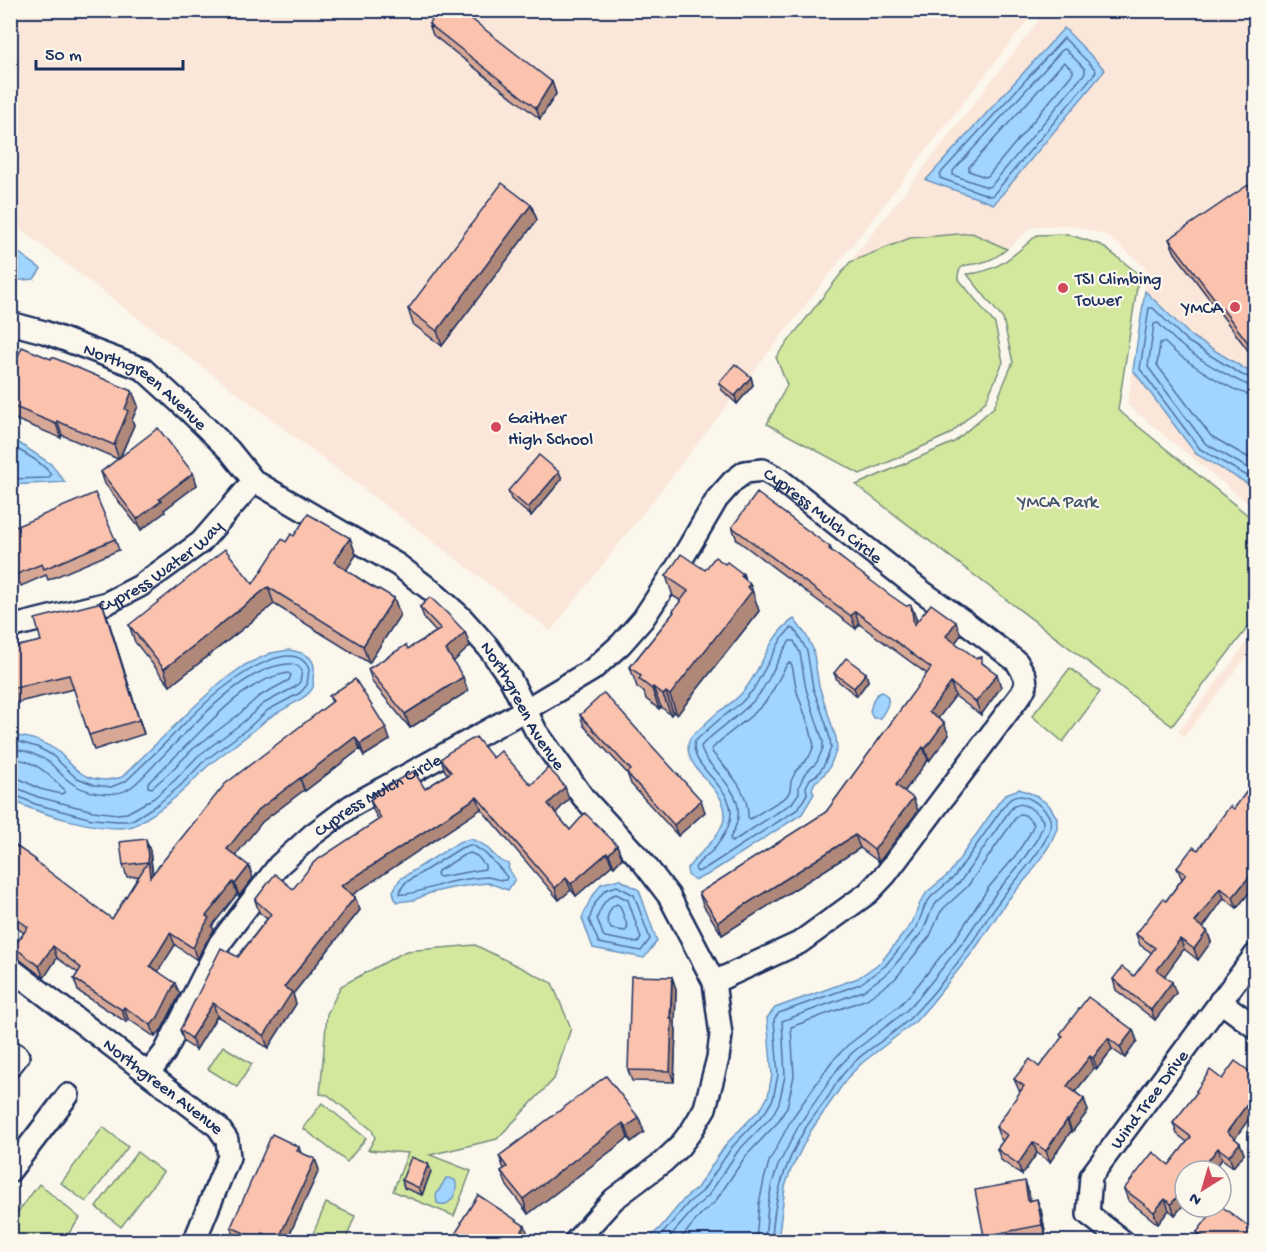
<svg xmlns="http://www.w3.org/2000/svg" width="1266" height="1252" viewBox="0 0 1266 1252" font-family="'Gochi Hand',sans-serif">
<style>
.built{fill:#fbe7d9}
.green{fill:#d3e89d;stroke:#778c7e;stroke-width:1.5}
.water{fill:#a1d5ff;stroke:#6b93bf;stroke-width:1.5}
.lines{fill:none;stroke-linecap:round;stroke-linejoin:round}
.shore{stroke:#51719e;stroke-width:1.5}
.minor-casing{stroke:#1b2f5e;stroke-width:26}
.minor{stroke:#fbf7ec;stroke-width:21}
.wall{fill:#d8a896;stroke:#1b2f5e;stroke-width:1.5}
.shaded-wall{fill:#b0887a;stroke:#1b2f5e;stroke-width:1.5}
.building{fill:#fbc3ae;stroke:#1b2f5e;stroke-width:1.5}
.poi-dot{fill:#d1495b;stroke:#fbf7ec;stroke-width:2}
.labels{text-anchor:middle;stroke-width:4.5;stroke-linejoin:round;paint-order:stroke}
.poi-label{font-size:18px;fill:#1b2f5e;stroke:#fbf7ec;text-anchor:start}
.street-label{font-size:18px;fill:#1b2f5e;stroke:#fbf7ec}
.park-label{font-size:18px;fill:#40546b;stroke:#fbf7ec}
</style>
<rect width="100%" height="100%" fill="#fbf7ec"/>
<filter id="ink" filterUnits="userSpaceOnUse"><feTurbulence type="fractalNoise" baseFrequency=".0167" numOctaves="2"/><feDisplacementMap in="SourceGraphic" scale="12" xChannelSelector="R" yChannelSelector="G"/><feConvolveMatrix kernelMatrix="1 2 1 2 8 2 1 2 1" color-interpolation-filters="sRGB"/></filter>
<g filter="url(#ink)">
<g class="built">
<polygon points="10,11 1035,11 551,631 11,222"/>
<polygon points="1046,11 1255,11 1255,374 1245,369 1191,336 1145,291 1148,275 1147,269 1119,245 1105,235 1070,225 1037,226 1031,228 1007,249 972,233 910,238 850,262"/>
<polygon points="1133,369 1196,454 1255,488 1255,509 1127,405"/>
<polygon points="1255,632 1255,646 1184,737 1178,732"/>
</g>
<g class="green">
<path d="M972,233L1007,249C1000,255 989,261 980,263C969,266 958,262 958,278L995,324L1003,362L986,401L950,434L891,461L860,474L767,424L787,385L776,357L850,262L910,238Z"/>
<path d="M1067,234L1101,245L1139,274L1118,410L1255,521V618L1172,726L856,485L954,442L994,407L1013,362L1003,319L967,274C998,272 1014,255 1037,235Z"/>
<polygon points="1070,668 1100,692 1063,742 1032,716"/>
<polygon points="475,945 552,983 571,1028 554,1079 497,1139 430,1155 471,1171 454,1216 393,1191 408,1153 368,1150 375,1138 372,1130 328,1095 320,1094 327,1014 341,986 406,951"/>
<polygon points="223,1046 252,1064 237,1087 208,1069"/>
<polygon points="322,1103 366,1138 347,1162 303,1128"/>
<polygon points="103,1127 128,1147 86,1202 61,1183"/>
<polygon points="137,1152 163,1172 121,1227 96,1207"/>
<polygon points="39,1184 80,1218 63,1241 11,1241 11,1221"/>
<polygon points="326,1203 355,1216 345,1241 310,1241"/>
</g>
<g class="water">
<polygon points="1064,28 1105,70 994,204 926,180"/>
<polygon points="11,247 41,269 34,279 11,281"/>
<polygon points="1145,291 1191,336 1245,369 1255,374 1255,488 1196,454 1133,370"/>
<polygon points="10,440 19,443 51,464 65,482 11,485"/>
<path d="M794,619L806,635L813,649L819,686L836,738L837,749L829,768L821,778L815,782L812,789L814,794L802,814L707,875L695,880L688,875L687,869C698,853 716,842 723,823C735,793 688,775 688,747C688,746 689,739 690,738C691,735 697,731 700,729C705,724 711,718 717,713C725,707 735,701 742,693C762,671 768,635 794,619Z"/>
<path d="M289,650C307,653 318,658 313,678C313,681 314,685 313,687C309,699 276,711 265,721C247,737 227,750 208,766C200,773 193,781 185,789C173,800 160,810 145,819C140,822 135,826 129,827C102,832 34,813 11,799V736C25,735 44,742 56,750C64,756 69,764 77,770C89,781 108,782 122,777L195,706L221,682L245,665L271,653Z"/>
<path d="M882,692C894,697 886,710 880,718H873L870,712C872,704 873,694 882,692Z"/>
<polygon points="1019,789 1035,795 1049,805 1057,818 1057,829 1049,846 1031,873 1007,901 975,949 930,1005 916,1021 862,1063 848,1077 810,1132 790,1172 785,1187 778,1241 646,1241 660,1228 685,1198 697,1188 727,1143 762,1107 768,1096 772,1075 767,1018 775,1008 858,978 881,962 912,923 920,903 927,892 949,874 999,802 1006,794"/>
<path d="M470,839C490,843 494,862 509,864L508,868L515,879L508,890L489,883L478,884L452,888L430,893L414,900L397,902L395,899L393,891L400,879L459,842Z"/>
<polygon points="619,879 639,890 657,941 644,958 593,948 582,918 590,900 601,884"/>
<path d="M446,1178H449L455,1180C459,1191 451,1209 437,1203L436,1195Z"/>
</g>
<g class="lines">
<g class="shore">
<polygon points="1064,38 1095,69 1096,72 993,195 990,196 940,178 940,174"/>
<polygon points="1065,49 1085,69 1085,73 991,186 987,187 953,175 953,171 1062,50"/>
<polygon points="1064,62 1073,70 1073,73 988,176 985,177 969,171 969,167"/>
<polyline points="1256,379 1242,375 1187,341 1153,308 1149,308 1140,369 1200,449 1256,481"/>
<path d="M1256,387C1242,386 1194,356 1182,346C1173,339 1166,331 1158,323L1154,324L1148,367L1205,443L1256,473"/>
<path d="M1256,396C1237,395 1195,367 1179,355C1173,351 1169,346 1164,342L1160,343L1157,365L1211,436L1256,462"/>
<path d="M10,446C22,451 45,464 51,475L48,478L10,479"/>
<path d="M791,628L794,629L800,638L807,651L813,688L826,724L830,739L831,748L824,765L818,774L810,779L806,787L807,794L798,809L704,869L697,872L695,868C699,861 705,857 711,852C718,845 726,833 729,824C742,788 687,770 695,741L721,718L741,703L753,690L782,638Z"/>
<path d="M790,641H794L800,653L806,689L818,726L823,741V748L817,762L804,775L799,786V793L792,803L732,842L730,838C749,806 733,791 712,766C707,760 702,755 701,746C718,728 741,716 757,697C771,680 777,658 790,641Z"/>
<path d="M788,663H790L792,665L797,692L810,729L814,746L809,757L796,771L791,781L790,791L786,797L750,819L748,817C749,790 728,771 712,752V749C728,731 751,720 766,701C775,689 780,675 788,663Z"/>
<path d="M288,673L291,675L289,680L258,697L237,716L193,749L169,773L152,788L148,787V783C163,768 179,753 194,738C220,712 250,679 288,673Z"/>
<path d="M10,741H16L37,747L52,755L75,777L95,785L111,787L126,781C146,762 166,743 185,723C198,710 211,697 226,686C243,673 295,637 309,669L307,685L300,693L268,710L247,729L203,762L180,786L158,804L134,819L128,821H117L92,819L35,804L15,795L10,794"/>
<path d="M10,749C23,749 39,755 49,762C56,768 62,776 69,781C83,793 114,799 130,788C139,782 148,771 156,763C187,732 238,672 281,665C290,663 296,663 302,670L300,682L295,687L263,704L242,723L198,756L175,780L154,798L127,813L117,814L93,811L38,797L17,788L10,787"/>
<path d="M10,758C35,760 47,773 64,789L65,792L61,794L40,789L20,779L10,778"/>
<path d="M470,845C483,848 499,867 507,877L506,880C500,881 494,878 488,877C476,877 462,880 450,882C437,885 411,896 400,894L401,889L405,883L461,848Z"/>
<polygon points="470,853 477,856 485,865 485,869 440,877 437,875 438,871 464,855"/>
<polygon points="617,886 634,895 650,939 641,951 599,943 589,920 595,903 605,890"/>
<path d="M616,894L628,900L641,938L638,943L605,937L603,935L597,918C601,908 605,897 616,894Z"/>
<path d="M617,904L620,906L628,928L625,931L611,929L607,920C608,914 611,906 617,904Z"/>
<path d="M654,1242L664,1232L689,1202L702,1192L732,1147L766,1111L773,1099L778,1075L774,1019L779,1013L860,984L885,966L917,927L925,905L932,896L954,877L1004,806C1008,801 1012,796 1019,796C1029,795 1047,809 1050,819C1056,839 1012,883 1001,899C990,913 981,929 971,944C954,969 934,993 913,1015C893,1037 863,1049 844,1073C837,1081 832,1091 826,1100C819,1110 811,1119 805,1129C784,1165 773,1200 772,1242"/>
<polyline points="665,1242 695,1208 708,1196 738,1151 772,1116 779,1103 785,1076 782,1021 863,991 889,972 923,931 932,909 937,902 960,882 1010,810 1014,806 1020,804 1029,807 1039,815 1043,821 1043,826 1037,839 1020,864 996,893 964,941 920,996 906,1011 853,1052 839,1067 799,1125 778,1166 772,1183 768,1205 765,1242"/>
<polyline points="678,1242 701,1214 715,1202 745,1157 778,1122 787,1107 794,1076 791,1027 867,999 895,979 930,936 940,913 944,908 967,887 1017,816 1020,814 1025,815 1034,824 1029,835 1013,859 989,887 957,936 913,991 900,1005 848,1045 832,1061 791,1120 769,1162 764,1180 759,1204 756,1242"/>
</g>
<g class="minor-casing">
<g id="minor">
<path id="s1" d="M10,323L44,332L143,369L188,410L229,450L254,481L398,565L432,591L461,617L488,647L510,678L536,731L583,797L643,862L669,896L714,982L721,1035L718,1058L705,1108L692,1130L679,1147L663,1162L614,1199L575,1242"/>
<path id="s2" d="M10,627L107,603L140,586L201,542L254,481"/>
<path id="s3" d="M10,968L218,1127L227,1140L229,1157L194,1242"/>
<polyline points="1220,1001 1256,1028"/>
<polyline points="10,1051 18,1056 10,1066"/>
<path id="s4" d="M149,1073L165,1052L220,943L279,865L312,835L351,806L525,710L592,670L621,644L643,619L679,564L717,499L733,481L745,472L763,470L779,479L920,590L969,625L1017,662L1025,676L1026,685L1022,693L886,874L868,893L799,943L714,982"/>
<polyline points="10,1171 68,1095"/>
<path id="s5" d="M1124,1242L1088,1214L1091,1176L1256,954"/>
</g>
</g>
<use href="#minor" class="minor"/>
</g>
<g class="wall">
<polygon points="429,24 552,82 556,94 540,119 433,35"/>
<polygon points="1256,196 1256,361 1175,253 1169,239"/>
<polygon points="531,205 537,220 442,346 413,324 408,309"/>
<polygon points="51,359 132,391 138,406 132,420 134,425 120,458 193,473 197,485 164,510 165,512 141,530 105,484 101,472 118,459 62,435 61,438 10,417 10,375"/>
<polygon points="751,377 753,385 737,404 722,390 719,383"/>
<polygon points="559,472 562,479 531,516 511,499 508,491"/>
<polygon points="732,527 830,547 832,551 916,618 917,622 961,635 955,643 985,665 1001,687 981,715 955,696 938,718 949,735 929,761 928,760 904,792 913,798 918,811 879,862 860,848 722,935 703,905 699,893 826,812 927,674 859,624 856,629 737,540"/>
<polygon points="10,529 115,539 119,550 48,580 46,575 21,586 20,583 10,585"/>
<polygon points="294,536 350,538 356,555 346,570 369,585 394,598 400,615 369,663 274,604 170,686 135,642 129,625 253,584 286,542"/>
<polygon points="725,564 743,574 745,580 750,584 759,611 677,715 673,712 671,715 661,707 659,709 646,699 644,692 637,687 630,667 674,612 673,611 681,601 673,596 666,576 705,570"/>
<polygon points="420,607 465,632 470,646 453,662 468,691 410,728 373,683 368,669 408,649 436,632 425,620"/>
<polygon points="107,616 144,734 94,750 74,689 10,704 10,648 41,641"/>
<polygon points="834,673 866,673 868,681 857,696 837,680"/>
<polygon points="329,696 390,740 364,756 360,749 305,791 304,790 262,822 235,855 253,878 239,896 237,894 212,926 214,930 202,949 197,960 175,945 158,971 180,994 162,1029 155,1037 128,1019 126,1022 78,991 74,979 78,973 57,958 44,978 19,959 14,947 24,933 10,923 10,842 36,860 37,863 112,919 139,876 127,877 123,865 150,851 153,874 332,702"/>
<polygon points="580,715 705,812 678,836 631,784 627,773 584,726"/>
<polygon points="493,758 531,785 565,787 569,799 555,813 570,830 617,845 622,858 614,867 612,865 576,896 571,890 559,900 481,809 352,895 360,910 293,994 296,1004 268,1048 217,1016 196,1050 184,1042 180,1030 267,919 259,912 255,900 293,889 379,820 374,812 370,800 373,797 372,794 425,789 448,774 445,771 441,759"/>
<polygon points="1256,779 1256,884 1237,908 1224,898 1203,928 1207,931 1211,942 1198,960 1184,949 1164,976 1176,993 1155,1020 1116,990 1113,979 1134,976 1152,953 1140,945 1136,934 1166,901 1182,879 1177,868 1198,850 1234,809"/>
<polygon points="672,977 676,989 675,1026 676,1030 674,1082 632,1081 628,1070"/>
<polygon points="1133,1030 1137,1041 1125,1058 1112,1049 1097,1069 1094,1068 1075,1092 1084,1099 1088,1111 1072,1132 1071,1131 1050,1162 1037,1153 1022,1175 1001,1160 997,1149 1003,1141 1000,1138 996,1127 1021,1092 1019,1090 1014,1079 1039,1067 1062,1038 1060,1034"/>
<polygon points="1256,1076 1256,1109 1234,1138 1240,1143 1244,1154 1233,1167 1222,1159 1213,1171 1185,1171 1185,1203 1175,1215 1169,1210 1158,1224 1128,1200 1124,1189 1169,1165 1187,1142 1177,1134 1173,1123 1197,1093 1196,1091 1222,1079"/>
<polygon points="639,1118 644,1132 631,1142 628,1138 528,1214 507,1186 501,1171 504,1169 499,1156"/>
<polygon points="299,1147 301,1153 315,1159 319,1170 286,1242 243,1242 235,1238 231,1227"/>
<polygon points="428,1164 431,1171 422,1195 404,1188 402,1180"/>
<polygon points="1029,1192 1030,1201 1041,1210 1046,1236 1017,1242 986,1242 984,1236"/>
<polygon points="1197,1232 1256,1242 1201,1242"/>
</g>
<g class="shaded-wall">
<polygon points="552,82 556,94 540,119 536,108"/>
<polygon points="531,205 537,220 442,346 437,331"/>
<polygon points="751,377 753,385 737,404 735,396"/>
<polygon points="132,391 138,406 132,420 134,425 119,459 114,445 125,409"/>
<polygon points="57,421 62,435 61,438 56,424"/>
<polygon points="559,472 562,479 531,516 528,508"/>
<polygon points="193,473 197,485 164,510 165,512 141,530 137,519 159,499"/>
<polygon points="350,538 356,555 340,580 334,562"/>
<polygon points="743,574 748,587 750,584 759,611 677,715 670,695"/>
<polygon points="268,587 274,604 170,686 164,669"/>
<polygon points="394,598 400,615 369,663 363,646"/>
<polygon points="102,602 107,616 144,734 139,720"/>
<polygon points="911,605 916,618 919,637 914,625"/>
<polygon points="855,611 859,624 856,629 851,616"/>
<polygon points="956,622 961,635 951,648 946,636"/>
<polygon points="465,632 470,646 451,664 446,650"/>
<polygon points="866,673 868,681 857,696 854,688"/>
<polygon points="997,674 1001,687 981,715 976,702"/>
<polygon points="463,677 468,691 410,728 405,714"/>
<polygon points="951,683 955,696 934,724 929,712"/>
<polygon points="653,687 661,707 659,709 652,689"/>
<polygon points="666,692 673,712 671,715 663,695"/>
<polygon points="944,723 949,735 929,761 925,749"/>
<polygon points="386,728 390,740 364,756 360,744"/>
<polygon points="355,737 360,749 305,791 300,779"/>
<polygon points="923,747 928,760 900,797 896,785"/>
<polygon points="300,778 304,790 262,822 231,861 227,849 258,810"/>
<polygon points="565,787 569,799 552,817 548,804"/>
<polygon points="477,797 481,809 346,899 341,886"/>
<polygon points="913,798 918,811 879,862 874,850"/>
<polygon points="701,800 705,812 678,836 674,825"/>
<polygon points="855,835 860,848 722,935 718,922"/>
<polygon points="146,839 150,851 154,889 150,877"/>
<polygon points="617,845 622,858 614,867 609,854"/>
<polygon points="607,853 612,865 576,896 571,884"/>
<polygon points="249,866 253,878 239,896 235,884"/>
<polygon points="1256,868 1256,884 1237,908 1233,897"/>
<polygon points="566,878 571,890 559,900 555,888"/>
<polygon points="233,882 237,894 212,926 214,930 202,949 197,960 193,948 206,916"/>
<polygon points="1220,888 1224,898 1199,933 1195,922"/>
<polygon points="355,897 360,910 293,994 296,1004 268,1048 264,1036 284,987"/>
<polygon points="1207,931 1211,942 1198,960 1194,949"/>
<polygon points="170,933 175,945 154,978 150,966"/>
<polygon points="1180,939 1184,949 1161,981 1157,970"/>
<polygon points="53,946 57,958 44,978 39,966"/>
<polygon points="672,977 676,989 675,1026 676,1030 674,1082 670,1071"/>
<polygon points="1172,982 1176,993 1155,1020 1151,1010"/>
<polygon points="175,983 180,994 162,1029 155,1037 151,1025"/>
<polygon points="213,1003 217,1016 196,1050 191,1038"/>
<polygon points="124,1007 128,1019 126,1022 122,1010"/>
<polygon points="1133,1030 1137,1041 1125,1058 1120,1047"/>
<polygon points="1108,1038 1112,1049 1097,1069 1093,1058"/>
<polygon points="1090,1056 1094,1068 1071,1097 1067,1086"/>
<polygon points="1256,1092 1256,1109 1231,1144 1227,1132"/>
<polygon points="1084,1099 1088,1111 1072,1132 1068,1121"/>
<polygon points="639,1118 644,1132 631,1142 626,1127"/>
<polygon points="1067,1120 1071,1131 1050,1162 1046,1151"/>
<polygon points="623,1123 628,1138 528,1214 523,1199"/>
<polygon points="1033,1142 1037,1153 1022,1175 1018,1164"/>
<polygon points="1240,1143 1244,1154 1233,1167 1229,1156"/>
<polygon points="1218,1148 1222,1159 1213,1171 1200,1171"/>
<polygon points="315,1159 319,1170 286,1242 278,1242 278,1240"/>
<polygon points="428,1164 431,1171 422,1195 419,1188"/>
<polygon points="1025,1181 1029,1192 1032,1212 1028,1201"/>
<polygon points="1185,1187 1185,1203 1175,1215 1171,1204"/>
<polygon points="1037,1199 1041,1210 1046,1236 1042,1225"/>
<polygon points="1165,1199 1169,1210 1158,1224 1154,1212"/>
<polygon points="525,1226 529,1237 527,1242 515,1242"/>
<polygon points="263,1233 266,1242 261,1242 260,1240"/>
</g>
<g class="building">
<polygon points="439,10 460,10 552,82 536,108 429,24"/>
<polygon points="502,183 531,205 437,331 408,309"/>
<polygon points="1248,185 1256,196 1256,353 1169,239"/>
<polygon points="22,347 51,359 52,357 132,391 125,409 128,411 114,445 57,421 56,424 10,405 10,375"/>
<polygon points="735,364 751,377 735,396 719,383"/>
<polygon points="158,428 193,473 159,499 161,501 137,519 101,472"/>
<polygon points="539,455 559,472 528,508 508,491"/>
<polygon points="95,493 115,539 44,569 42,564 17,574 16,572 10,573 10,529"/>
<polygon points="757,493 830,547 829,549 890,595 906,606 911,605 914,625 931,604 956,622 946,636 976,658 982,657 982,663 997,674 976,702 951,683 929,712 944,723 925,749 923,747 896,785 913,798 874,850 855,835 718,922 699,893 826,812 931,668 855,611 851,616 732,527"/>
<polygon points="308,514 350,538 334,562 369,585 378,590 379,589 394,598 363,646 268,587 164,669 129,625 225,549 253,584 282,539 286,542 291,534 294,536"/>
<polygon points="681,554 705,570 715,557 725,564 727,562 743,574 741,576 750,584 747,587 752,591 670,695 666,692 663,695 653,687 652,689 639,679 641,676 630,667 674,612 673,611 688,591 666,576"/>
<polygon points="430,597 447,613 465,632 446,650 463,677 405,714 368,669 406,645 408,649 441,629 420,607"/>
<polygon points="102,602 139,720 89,735 69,675 10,689 10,648 41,641 35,619"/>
<polygon points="846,658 866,673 854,688 834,673"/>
<polygon points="355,679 386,728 360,744 355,737 300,779 300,778 258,810 227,849 249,866 235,884 233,882 206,916 209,918 198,937 193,948 170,933 150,966 175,983 158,1017 151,1025 124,1007 122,1010 74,979 81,968 53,946 39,966 14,947 28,927 10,914 10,842 36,860 35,861 112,919 148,862 123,865 120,842 146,839 150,877 225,784 333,701 329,696"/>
<polygon points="604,693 701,800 674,825 627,773 631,770 580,715"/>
<polygon points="476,737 493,758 501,751 531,785 548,768 557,777 565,787 548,804 570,830 585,813 617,845 609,854 607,853 571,884 566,878 555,888 477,797 341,886 355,897 284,987 292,992 264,1036 213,1003 191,1038 180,1030 221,948 238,957 271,914 255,900 275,874 293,889 314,862 381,818 370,800 374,797 372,794 414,771 425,789 451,772 441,759 449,752"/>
<polygon points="1256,779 1256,868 1233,897 1220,888 1195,922 1207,931 1194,949 1180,939 1157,970 1172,982 1151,1010 1113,979 1122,967 1134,976 1155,948 1136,934 1163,899 1166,901 1186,874 1177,868 1193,847 1198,850 1230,806 1234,809"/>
<polygon points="631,976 672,977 670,1019 672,1019 670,1071 628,1070"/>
<polygon points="1088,997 1133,1030 1120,1047 1108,1038 1093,1058 1090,1056 1067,1086 1084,1099 1068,1121 1067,1120 1046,1151 1033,1142 1018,1164 997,1149 1007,1135 996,1127 1024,1086 1014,1079 1030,1059 1039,1067 1063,1036 1060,1034"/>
<polygon points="1235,1061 1256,1076 1256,1092 1227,1132 1240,1143 1229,1156 1218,1148 1200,1171 1198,1170 1197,1171 1185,1171 1185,1187 1171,1204 1165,1199 1154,1212 1124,1189 1153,1152 1169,1165 1191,1137 1173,1123 1197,1092 1196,1091 1210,1070 1222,1079"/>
<polygon points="606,1076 639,1118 626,1127 623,1123 523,1199 501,1171 507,1167 499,1156"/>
<polygon points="272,1134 299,1147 297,1151 315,1159 278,1240 263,1233 260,1240 231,1227"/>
<polygon points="411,1157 428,1164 419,1188 402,1180"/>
<polygon points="1025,1181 1028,1201 1037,1199 1042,1225 984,1236 975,1190"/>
<polygon points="478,1195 525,1226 515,1242 450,1242 462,1223 461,1222"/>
<polygon points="1221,1206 1256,1232 1256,1242 1210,1242 1197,1232 1216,1207"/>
</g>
</g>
<g class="poi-dot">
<circle cx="1063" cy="288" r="6"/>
<circle cx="1235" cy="307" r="6"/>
<circle cx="496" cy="427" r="6"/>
</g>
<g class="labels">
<g class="poi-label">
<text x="1075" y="284">TSI Climbing<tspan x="1075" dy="21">Tower</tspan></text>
<text x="1223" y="313" text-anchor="end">YMCA</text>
<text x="508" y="423">Gaither<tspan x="508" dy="21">High School</tspan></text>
</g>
<g class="street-label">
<text dy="6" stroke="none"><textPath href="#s1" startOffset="152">Northgreen Avenue</textPath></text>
<text dy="6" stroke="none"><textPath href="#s4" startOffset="962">Cypress Mulch Circle</textPath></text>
<text dy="6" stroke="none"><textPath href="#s2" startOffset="165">Cypress Water Way</textPath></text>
<text dy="6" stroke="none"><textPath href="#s1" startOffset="656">Northgreen Avenue</textPath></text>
<text dy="6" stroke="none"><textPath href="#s4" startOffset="368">Cypress Mulch Circle</textPath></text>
<text dy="6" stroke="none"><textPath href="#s3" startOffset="194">Northgreen Avenue</textPath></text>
<text dy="6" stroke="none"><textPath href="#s5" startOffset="180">Wind Tree Drive</textPath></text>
</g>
<g class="park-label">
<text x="1058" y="507">YMCA Park</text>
</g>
</g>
<rect width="1266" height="1252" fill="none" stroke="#fbf7ec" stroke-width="36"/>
<rect x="18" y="18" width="1230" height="1216" fill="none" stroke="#1b2f5e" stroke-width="2" filter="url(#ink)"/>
<g transform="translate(1203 1189) rotate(217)"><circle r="28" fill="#fbf7ec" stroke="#a1a7b3" stroke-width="1.5"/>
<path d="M0-4.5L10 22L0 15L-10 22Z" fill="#d1495b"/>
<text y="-9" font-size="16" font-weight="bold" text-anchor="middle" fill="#1b2f5e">N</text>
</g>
<path d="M36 60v9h147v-9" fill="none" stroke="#1b2f5e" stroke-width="3"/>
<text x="45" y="60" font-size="18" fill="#1b2f5e" stroke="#fbf7ec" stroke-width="4.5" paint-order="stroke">50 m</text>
</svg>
